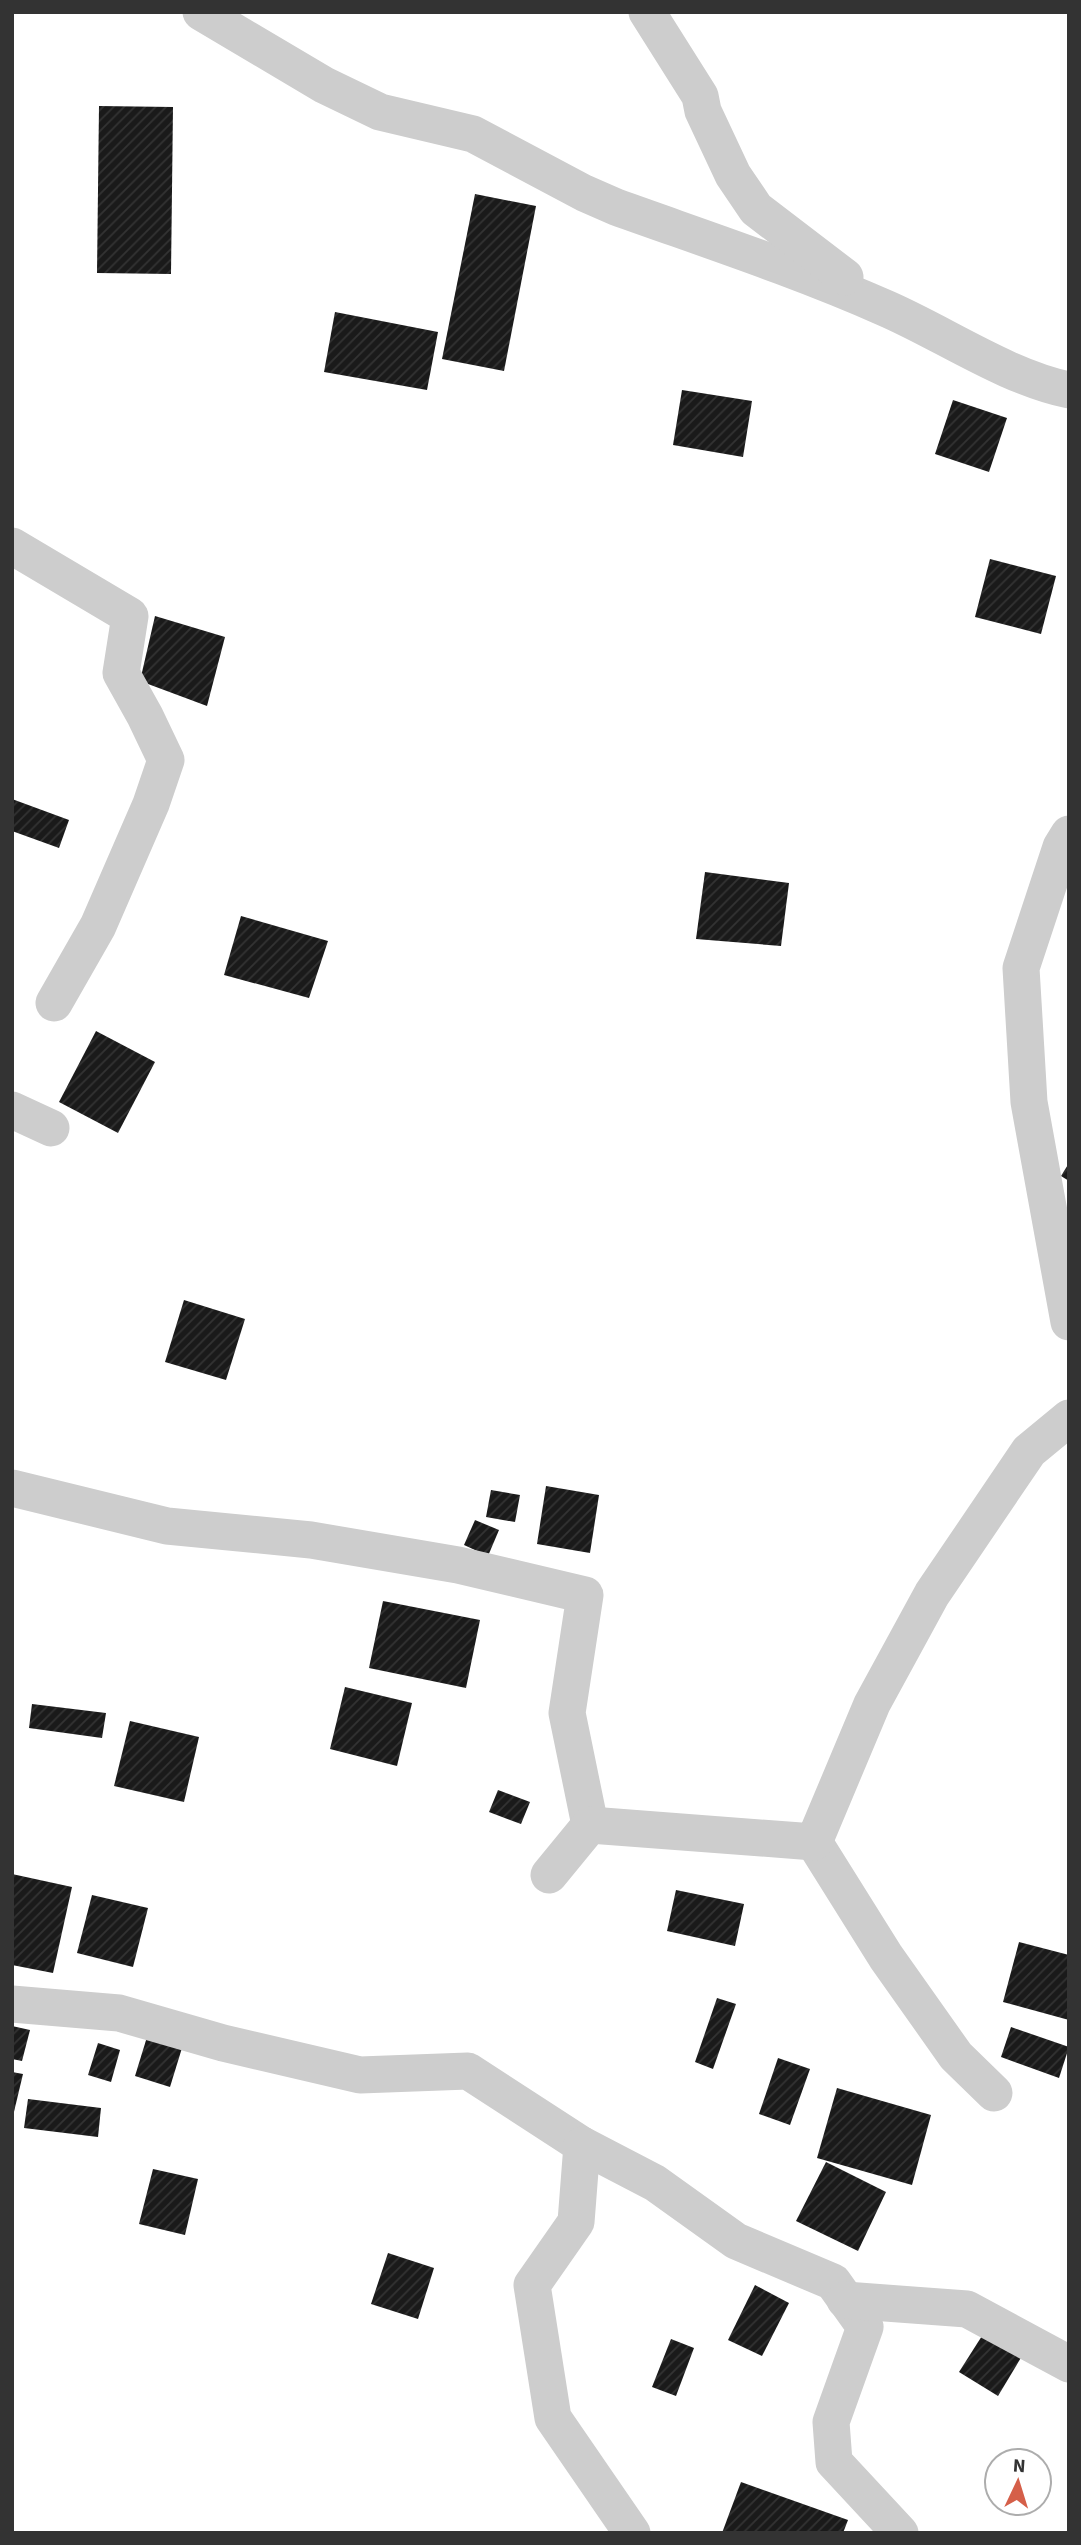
<svg xmlns="http://www.w3.org/2000/svg" width="1081" height="2545" viewBox="0 0 1081 2545" font-family="'Source Sans 3',sans-serif">
<style>
.building{fill:url(#building-hatch)}
.lines{fill:none;stroke-linecap:round;stroke-linejoin:round}
.street{stroke:#cdcdcd;stroke-width:37}
</style>
<defs>
<pattern id="building-hatch" width="6" height="6" patternUnits="userSpaceOnUse" patternTransform="scale(1.75)"><rect width="6" height="6" fill="#1a1a1a"/><path d="M-1 1l2-2M0 6l6-6M5 7l2-2" fill="none" stroke="#333"/></pattern>
</defs>
<rect width="100%" height="100%" fill="#fff"/>
<g class="building">
<polygon points="99,106 173,107 171,274 97,273"/>
<polygon points="475,194 536,206 504,371 442,359"/>
<polygon points="335,312 438,332 427,390 324,372"/>
<polygon points="682,390 752,401 743,457 673,445"/>
<polygon points="953,400 1007,418 989,472 935,454"/>
<polygon points="990,559 1056,576 1041,634 975,617"/>
<polygon points="155,616 225,637 207,706 140,681"/>
<polygon points="12,799 69,820 59,848 12,831"/>
<polygon points="705,872 789,883 781,946 696,939"/>
<polygon points="241,916 328,941 309,998 224,975"/>
<polygon points="96,1031 155,1062 118,1133 59,1102"/>
<polygon points="1069,1163 1069,1181 1061,1176"/>
<polygon points="184,1300 245,1319 226,1380 165,1362"/>
<polygon points="546,1486 599,1495 590,1553 537,1544"/>
<polygon points="491,1490 520,1495 515,1522 486,1517"/>
<polygon points="475,1520 499,1530 488,1556 464,1545"/>
<polygon points="383,1601 480,1620 466,1688 369,1668"/>
<polygon points="345,1687 412,1703 397,1766 330,1749"/>
<polygon points="32,1704 106,1713 102,1738 29,1728"/>
<polygon points="130,1721 199,1737 184,1802 114,1786"/>
<polygon points="498,1790 530,1802 521,1824 489,1812"/>
<polygon points="12,1874 72,1887 53,1973 12,1965"/>
<polygon points="676,1890 744,1904 735,1946 667,1931"/>
<polygon points="92,1895 148,1908 133,1967 77,1953"/>
<polygon points="1019,1942 1069,1955 1069,2020 1003,2002"/>
<polygon points="717,1998 736,2004 713,2069 695,2062"/>
<polygon points="12,2026 30,2030 22,2061 12,2059"/>
<polygon points="1011,2027 1069,2047 1059,2078 1001,2057"/>
<polygon points="147,2037 182,2048 170,2087 135,2076"/>
<polygon points="98,2043 120,2050 111,2082 88,2075"/>
<polygon points="778,2058 810,2069 790,2125 759,2114"/>
<polygon points="12,2072 23,2074 13,2116 12,2116"/>
<polygon points="837,2088 931,2115 912,2185 817,2158"/>
<polygon points="28,2099 101,2108 98,2137 24,2128"/>
<polygon points="826,2162 886,2192 858,2251 796,2221"/>
<polygon points="153,2169 198,2179 185,2235 139,2224"/>
<polygon points="388,2253 434,2268 418,2319 371,2304"/>
<polygon points="755,2285 789,2303 762,2356 728,2340"/>
<polygon points="987,2328 1025,2351 998,2396 959,2372"/>
<polygon points="671,2339 694,2348 676,2396 652,2387"/>
<polygon points="741,2482 848,2520 843,2533 722,2533"/>
</g>
<g class="lines">
<g class="street">
<path d="M201,12L324,85L380,112L473,134L584,193L616,207C705,239 797,269 885,308C943,333 1006,377 1069,390"/>
<polyline points="647,12 700,96 703,111 733,175 756,209 845,277"/>
<polyline points="12,546 130,616 121,673 145,716 166,760 151,804 98,926 54,1003"/>
<polyline points="1069,834 1061,847 1021,968 1029,1102 1069,1322"/>
<polyline points="12,1110 51,1128"/>
<polyline points="12,1488 167,1526 311,1540 458,1565 585,1595 567,1713 590,1825"/>
<polyline points="814,1842 886,1957 956,2056 994,2093"/>
<polyline points="549,1875 590,1825 814,1842 872,1704 932,1594 1029,1451 1069,1418"/>
<polyline points="12,2004 119,2013 223,2043 360,2075 468,2071 582,2145 655,2183 736,2241 833,2282 865,2327 831,2422 834,2462 900,2533"/>
<polyline points="582,2145 576,2222 532,2285 553,2418 632,2533"/>
<polyline points="845,2300 967,2309 1069,2364"/>
</g>
</g>
<rect width="1081" height="2545" fill="none" stroke="#333333" stroke-width="28"/>
<g transform="translate(1018 2482) rotate(4)"><circle r="33" fill="#ffffff" stroke="#adadad" stroke-width="2"/>
<path d="M0-5L12 26L0 18L-12 26Z" fill="#d55f49"/>
<text y="-10" font-size="19" font-weight="bold" text-anchor="middle" fill="#333333">N</text>
</g>
</svg>
